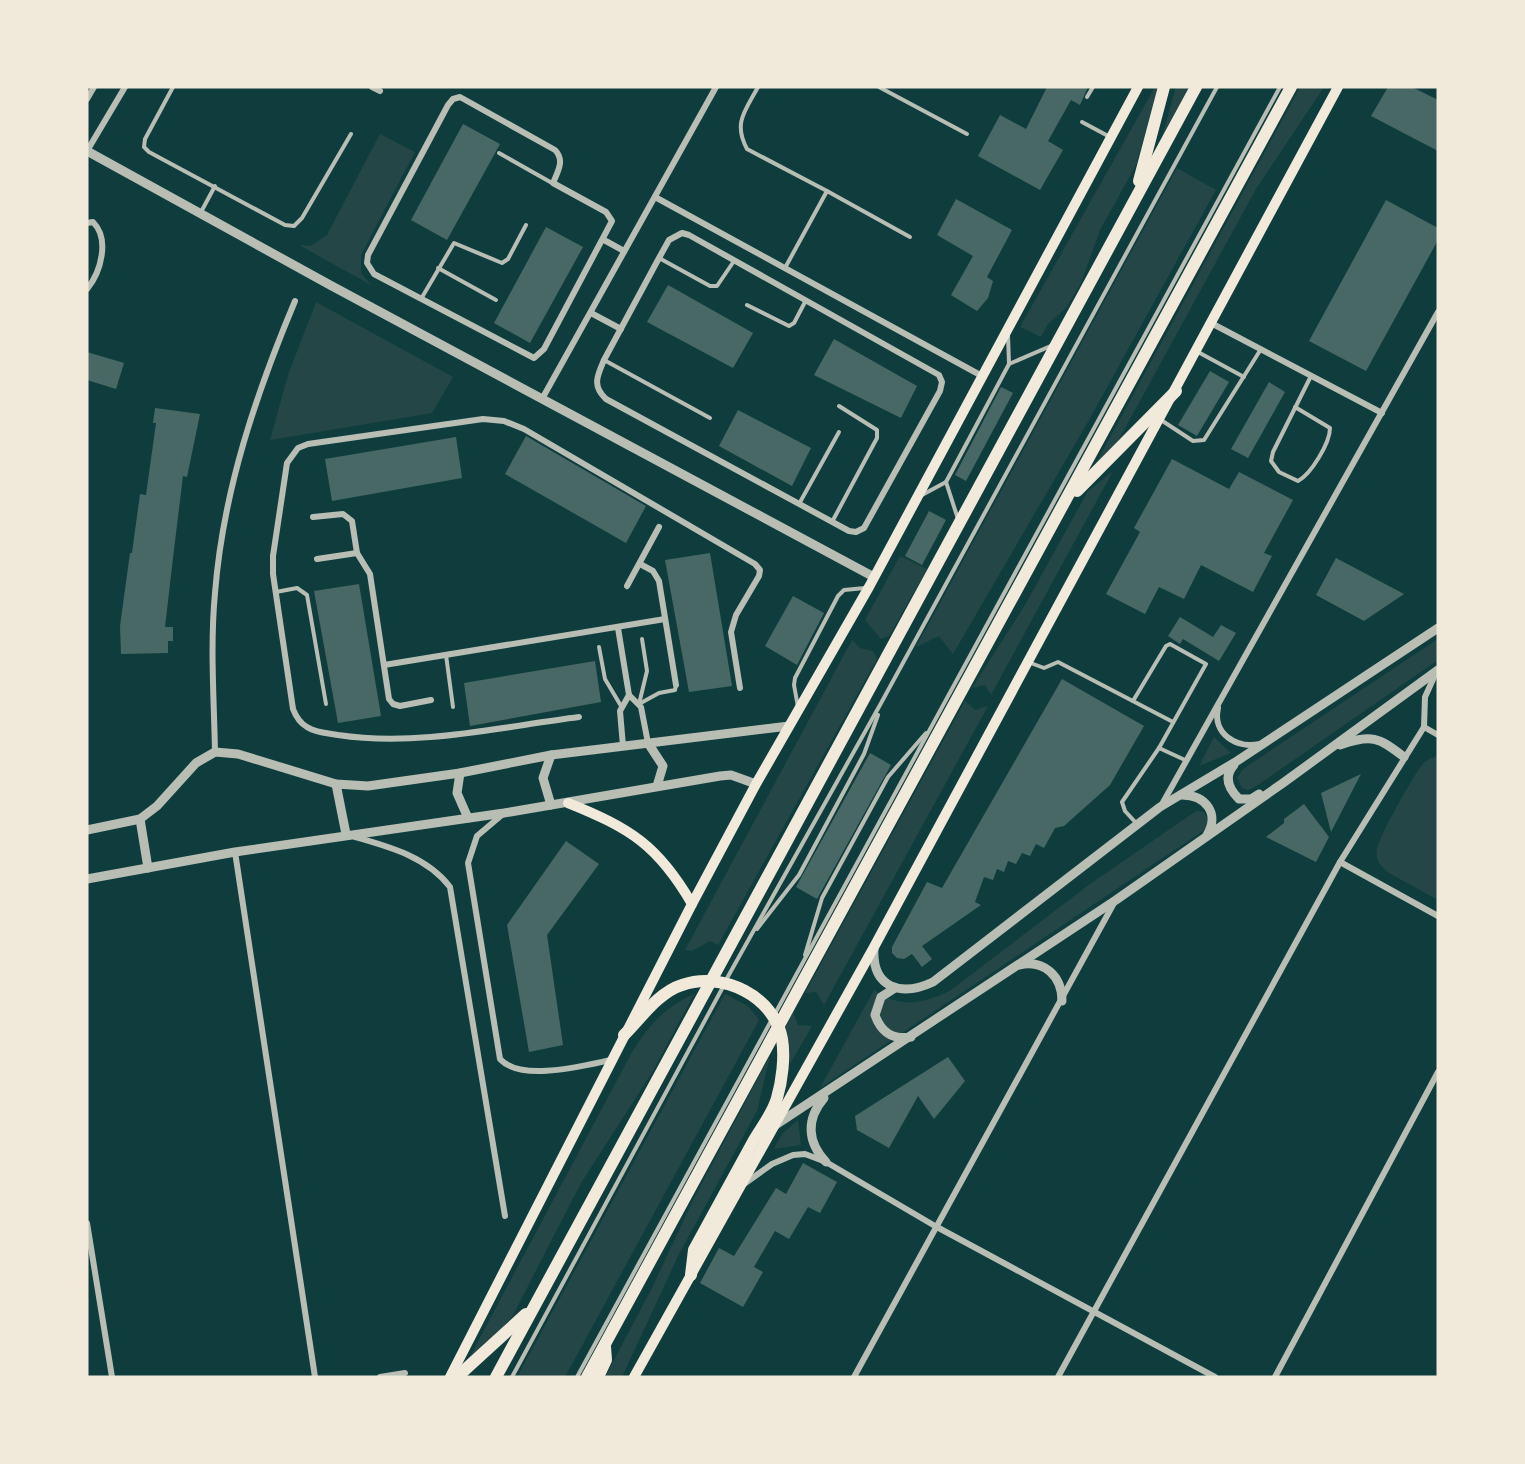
<svg xmlns="http://www.w3.org/2000/svg" width="1525" height="1464" viewBox="0 0 1525 1464" font-family="Roboto,sans-serif">
<style>
.green{fill:#244646}
.building{fill:#486865}
.lines{fill:none;stroke-linecap:round;stroke-linejoin:round}
.service{stroke:#b8beb3;stroke-width:4}
.minor{stroke:#b8beb3;stroke-width:6}
.tertiary{stroke:#b8beb3;stroke-width:9}
.secondary{stroke:#f1e9da;stroke-width:10}
.trunk{stroke:#f1e9da;stroke-width:12}
</style>
<rect width="100%" height="100%" fill="#0f3d3e"/>
<g class="green">
<polygon points="1155,87 1158,87 1136,165 1100,230 1081,283 1067,307 1048,324 1041,337 1020,327"/>
<polygon points="1176,87 1190,87 1162,137"/>
<polygon points="1300,87 1324,87 1256,189 1118,441 1095,465"/>
<polygon points="380,134 415,152 361,255 361,273 371,285 299,245 311,246 327,235"/>
<polygon points="1177,168 1216,190 1089,420 953,654 939,636 916,647"/>
<polygon points="316,302 453,377 432,413 270,440 288,375"/>
<polygon points="1113,471 991,695 985,685 972,688 1025,605 1088,491"/>
<polygon points="900,556 927,569 889,636 881,639 865,620"/>
<polygon points="1438,639 1438,660 1255,787 1248,790 1242,788 1237,778 1243,769"/>
<polygon points="852,640 860,648 873,651 877,659 718,945 710,941 692,951 685,950"/>
<polygon points="965,701 975,710 988,706 824,1005 816,992 805,993"/>
<polygon points="1214,737 1231,753 1199,766"/>
<path d="M1438,756V900L1389,873C1381,867 1375,860 1377,849C1379,837 1413,776 1422,765C1426,760 1431,758 1438,756Z"/>
<path d="M1196,811L1204,812C1209,820 1209,824 1203,831L820,1088L874,990C900,1009 924,1004 951,990L1090,884Z"/>
<path d="M694,994L653,1071L581,1183L512,1317L459,1377L632,1052C649,1025 665,1007 694,994Z"/>
<polygon points="725,994 748,1006 759,1020 565,1377 517,1377"/>
<polygon points="793,1012 798,1025 812,1026 790,1064 785,1028"/>
<polygon points="770,1056 757,1111 679,1254 622,1377 605,1377 652,1288 694,1198"/>
<polygon points="798,1120 801,1145 774,1149 782,1134"/>
</g>
<g class="building">
<polygon points="1047,87 1088,87 1080,105 1071,100 1048,141 1063,150 1040,190 978,156 1000,115 1026,129"/>
<polygon points="1388,87 1412,87 1438,100 1438,151 1371,116"/>
<polygon points="463,124 500,144 447,240 411,220"/>
<polygon points="956,199 1012,230 987,277 993,281 988,298 977,311 951,295 973,256 937,235"/>
<polygon points="1386,200 1438,228 1438,240 1366,371 1309,341"/>
<polygon points="546,227 583,247 530,343 494,323"/>
<polygon points="668,285 753,333 733,368 647,322"/>
<polygon points="834,339 917,386 901,418 814,375"/>
<polygon points="87,352 124,363 116,389 87,380"/>
<polygon points="1210,371 1229,382 1197,436 1178,425"/>
<polygon points="1269,382 1285,392 1248,458 1231,449"/>
<polygon points="1001,387 1013,393 966,481 955,475"/>
<polygon points="155,408 200,414 187,477 183,476 173,558 165,627 173,627 173,641 168,641 168,653 121,654 120,626 130,553 132,553 140,494 146,495 156,423 153,423"/>
<polygon points="738,410 811,448 792,486 719,446"/>
<polygon points="526,436 646,506 626,543 505,474"/>
<polygon points="456,437 462,478 332,501 325,459"/>
<polygon points="1172,459 1229,489 1239,472 1293,500 1264,553 1272,556 1253,592 1201,565 1184,599 1159,587 1145,614 1106,594 1140,532 1134,528"/>
<polygon points="929,511 946,520 922,565 905,556"/>
<polygon points="710,553 732,686 689,692 665,560"/>
<polygon points="1336,558 1404,594 1364,621 1316,595"/>
<polygon points="359,584 381,716 338,723 314,591"/>
<polygon points="793,596 824,613 797,665 765,646"/>
<polygon points="1180,617 1213,637 1221,625 1236,633 1219,661 1183,639 1180,644 1168,636"/>
<polygon points="595,661 601,702 470,726 464,683"/>
<polygon points="1062,679 1144,726 1110,785 1064,826 1055,828 1044,848 1036,844 1030,856 1022,853 1016,864 1008,861 1004,872 997,869 993,880 984,877 975,902 981,905 922,946 932,959 922,967 912,954 904,959 897,958 892,953 892,947 927,882 942,888"/>
<polygon points="870,753 891,765 817,899 796,887"/>
<polygon points="1361,774 1331,832 1321,793"/>
<polygon points="1304,804 1329,837 1316,862 1266,837 1284,823 1284,819"/>
<polygon points="566,841 599,864 547,935 563,1045 529,1052 507,925"/>
<polygon points="948,1057 965,1081 934,1119 918,1096 889,1148 857,1130 855,1116"/>
<polygon points="803,1163 837,1182 820,1213 808,1207 789,1239 775,1231 754,1267 763,1272 743,1307 700,1283 719,1248 734,1256 776,1188 786,1194"/>
</g>
<g class="lines">
<g class="service">
<polyline points="173,87 145,139 144,147 149,152 285,225 294,226 302,218 351,134"/>
<path d="M758,87C745,111 733,123 747,149L827,191L785,268"/>
<polyline points="879,87 967,134"/>
<polyline points="1087,97 1093,87"/>
<polyline points="1082,122 1110,137"/>
<polyline points="499,153 552,183"/>
<polyline points="827,191 910,237"/>
<polyline points="201,212 215,186"/>
<polyline points="659,258 710,286 717,286 734,261"/>
<polyline points="438,268 496,300"/>
<polyline points="421,299 454,243 502,263 508,259 526,225"/>
<polyline points="747,305 789,326 794,323 806,300"/>
<polyline points="1008,335 1009,364"/>
<polyline points="1198,352 1244,377"/>
<polyline points="604,360 710,418"/>
<path d="M1295,407L1330,428C1330,443 1311,474 1298,481L1279,472L1271,461L1273,452L1311,376"/>
<polyline points="1161,420 1193,441 1204,440 1261,349"/>
<polyline points="922,495 946,482"/>
<polyline points="799,504 839,432"/>
<polyline points="958,519 946,482 1009,364 1053,345"/>
<polyline points="832,522 877,438 877,430 839,406"/>
<polyline points="276,592 297,588 307,595 326,704"/>
<polyline points="642,639 647,671 639,704 659,693 675,690 676,685"/>
<polyline points="599,647 605,679 621,706"/>
<polyline points="446,655 453,707"/>
<polyline points="1028,662 1044,668 1058,662 1173,722"/>
<polyline points="1133,701 1166,646 1170,644 1206,664 1159,748 1122,802 1125,811 1137,824"/>
<polyline points="798,707 794,685 795,678 838,596 844,590 865,588"/>
<polyline points="1159,748 1185,760"/>
<polyline points="757,929 799,875 864,754 878,715"/>
<polyline points="805,955 822,898 888,777 926,733"/>
<polyline points="726,980 880,705 1217,87"/>
<polyline points="512,1377 723,987"/>
<polyline points="577,1377 1280,87"/>
</g>
<g class="minor">
<polyline points="372,87 380,91"/>
<path d="M460,97L555,150C565,160 558,171 553,183L606,212L612,221L544,349L534,358L374,274L367,263L368,255L448,105L453,99Z"/>
<polyline points="87,99 94,87"/>
<polyline points="87,151 125,87"/>
<polyline points="655,197 982,376"/>
<path d="M87,223L93,222C110,239 101,272 87,289"/>
<path d="M682,233L689,235L939,375L942,382L940,391L864,528L856,532L849,531L606,399C592,386 597,376 604,360L659,258L669,240Z"/>
<polyline points="604,240 624,251"/>
<polyline points="591,313 621,329"/>
<polyline points="1211,323 1382,413"/>
<polyline points="542,399 716,87"/>
<polyline points="313,517 343,514 352,521 357,553 370,574 389,699 393,704 400,706 431,700"/>
<polyline points="317,559 357,553"/>
<polyline points="640,564 653,571 659,581 676,685"/>
<polyline points="627,586 659,527"/>
<polyline points="618,628 629,695"/>
<polyline points="384,665 665,619"/>
<path d="M1218,708C1212,734 1237,749 1260,744"/>
<path d="M579,717C500,727 417,747 338,735C327,733 316,733 307,727C300,723 296,717 293,709L273,574V556L287,463L298,448L308,444L483,419L504,421L524,429L755,564L760,570L759,576L736,615L731,632L740,688"/>
<polyline points="1424,727 1438,735"/>
<polyline points="623,746 620,711 629,695 641,707 648,743"/>
<path d="M215,752C214,699 210,646 215,593C223,491 256,394 295,301"/>
<polyline points="1161,806 1438,312"/>
<path d="M503,814L477,836L468,863L500,1059C521,1082 582,1066 611,1060"/>
<path d="M355,837C390,847 427,857 450,887L505,1216"/>
<polyline points="235,852 315,1377"/>
<polyline points="1340,862 1438,916"/>
<polyline points="744,1184 772,1164 793,1155 805,1154 826,1162 935,1226 1215,1377"/>
<polyline points="87,1223 112,1377"/>
<polyline points="380,1377 405,1373"/>
<polyline points="854,1377 1114,903"/>
<polyline points="1058,1377 1340,862 1424,727 1425,697 1435,675"/>
<polyline points="1275,1377 1438,1072"/>
</g>
<g class="tertiary">
<polyline points="87,151 330,285 874,577"/>
<polyline points="648,743 663,766 657,786"/>
<path d="M1340,745C1372,734 1378,737 1404,757"/>
<path d="M1234,765C1223,777 1229,789 1239,799H1251L1259,794"/>
<polyline points="460,773 457,793 468,818"/>
<polyline points="336,784 346,834"/>
<path d="M1182,795C1206,795 1220,814 1207,835"/>
<polyline points="551,805 543,778 551,755"/>
<polyline points="140,819 148,868"/>
<polyline points="87,830 140,819 157,806 196,763 215,752 238,754 336,784 368,786 460,773 551,755 789,726"/>
<polyline points="87,879 235,852 504,813 720,776 731,775 756,784"/>
<path d="M874,949C872,988 901,997 933,982L1160,807L1237,761L1438,628"/>
<path d="M1019,965C1044,959 1062,976 1062,1001"/>
<path d="M895,988L881,997L875,1015C881,1032 892,1040 911,1037"/>
<path d="M824,1098C806,1119 807,1142 826,1162"/>
<polyline points="774,1126 1116,900 1283,783 1438,670"/>
</g>
<g class="secondary">
<path d="M568,803C630,828 658,845 692,904"/>
<polyline points="450,1377 692,904 756,784 869,587 1138,87"/>
<polyline points="634,1377 874,947 1338,87"/>
</g>
<g class="trunk">
<polyline points="1139,181 1164,87"/>
<polyline points="1077,491 1176,391"/>
<path d="M624,1035C641,1018 659,992 682,985C723,971 774,996 782,1039C785,1057 782,1081 777,1098C773,1113 761,1128 753,1142C733,1178 714,1214 694,1250L691,1275"/>
<polyline points="457,1377 526,1314"/>
<polyline points="496,1377 1196,87"/>
<polyline points="587,1377 1291,87"/>
<polyline points="598,1377 606,1360 605,1347"/>
</g>
</g>
<rect width="1525" height="1464" fill="none" stroke="#f1e9da" stroke-width="177"/>
</svg>
